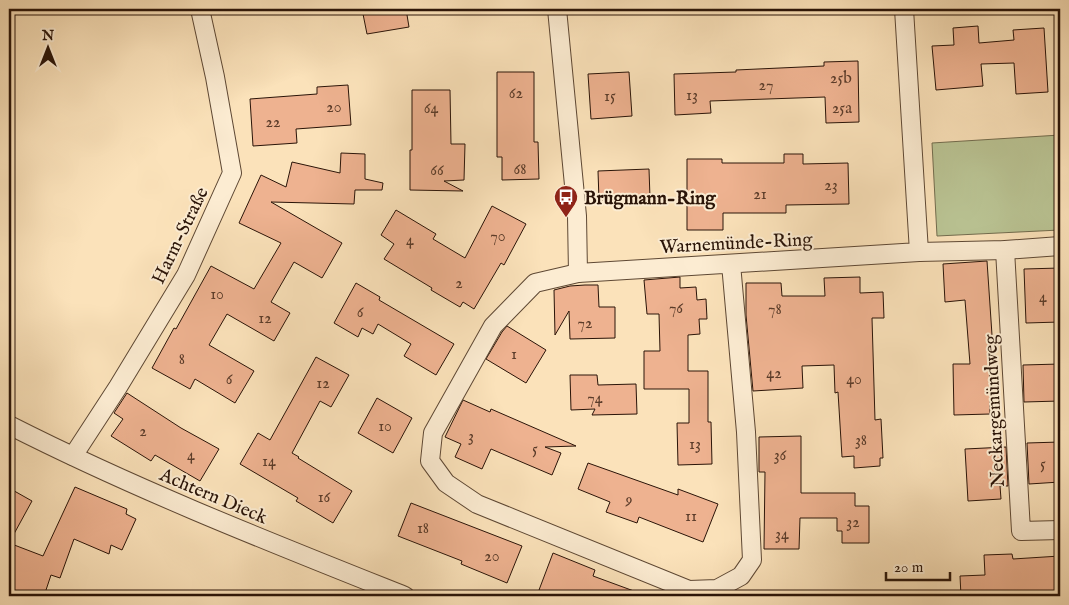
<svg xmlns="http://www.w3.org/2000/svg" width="1069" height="605" viewBox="0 0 1069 605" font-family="'IM FELL English',serif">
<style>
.green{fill:#bac494;stroke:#726c4e}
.building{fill:#eeb290;stroke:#2a1408}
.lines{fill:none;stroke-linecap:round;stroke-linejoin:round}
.street-casing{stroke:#5e4834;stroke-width:20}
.street{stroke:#fcecd2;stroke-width:18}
.labels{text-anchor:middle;stroke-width:4;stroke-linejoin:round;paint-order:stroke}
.number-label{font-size:16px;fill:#5b3c2a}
.poi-label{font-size:19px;font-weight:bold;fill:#2a1408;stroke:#fcecd2;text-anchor:start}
.street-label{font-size:19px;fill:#2a1408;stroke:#fcecd2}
</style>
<rect width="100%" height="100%" fill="#fbe2ba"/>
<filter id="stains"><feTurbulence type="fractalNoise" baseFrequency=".004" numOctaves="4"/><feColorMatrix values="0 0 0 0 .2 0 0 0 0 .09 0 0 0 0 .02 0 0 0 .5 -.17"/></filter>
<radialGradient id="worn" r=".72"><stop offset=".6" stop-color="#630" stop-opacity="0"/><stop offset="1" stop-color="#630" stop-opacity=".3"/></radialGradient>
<polygon class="green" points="1060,135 1060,230 937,236 932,143"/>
<g class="building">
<polygon points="362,9 406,9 409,27 367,34"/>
<polygon points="978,26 979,43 1014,40 1013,30 1044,28 1048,92 1016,94 1014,63 981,64 983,86 936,90 932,46 954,45 953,28"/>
<polygon points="858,61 859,122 826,123 825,97 710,101 711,113 675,115 674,74 736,72 736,70 824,66 824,62"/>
<polygon points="497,72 534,72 534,142 538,142 539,179 502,180 502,157 497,157"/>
<polygon points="629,72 632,116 591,119 588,74"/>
<polygon points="348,85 351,125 296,129 297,143 253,146 250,99 317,94 317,87"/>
<polygon points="412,90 450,90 451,144 465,144 464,180 444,181 463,191 410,190 410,150 412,150"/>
<polygon points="341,153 365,154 365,179 383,183 382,190 355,190 354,204 271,202 342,243 322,278 294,262 271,302 290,313 274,341 227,314 209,345 254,371 235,403 195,379 190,389 152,368 174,328 176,329 211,266 254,289 281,243 239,223 261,175 286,187 292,162 340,173"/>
<polygon points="784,154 803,154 803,164 848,163 849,204 786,205 786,213 723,213 723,230 687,230 687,159 722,159 722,163 784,163"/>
<polygon points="649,169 650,198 599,200 598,171"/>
<polygon points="492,206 526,224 504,265 501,263 474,309 463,302 460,307 431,290 432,288 384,259 394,244 381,235 396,210 436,234 433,239 465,258"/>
<polygon points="987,261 992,335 989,336 990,414 954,415 953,364 970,364 965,300 945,302 943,264"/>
<polygon points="1060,268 1060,322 1026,323 1024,269"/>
<polygon points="680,277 680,288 696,287 697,300 706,299 707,319 699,319 700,334 688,335 688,371 708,371 708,422 711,422 712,464 678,465 677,423 689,423 689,389 644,389 644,351 660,351 659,314 647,314 644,280"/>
<polygon points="860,277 860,293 883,292 884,318 872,318 875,420 881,419 883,458 880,458 880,466 854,468 854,456 842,457 838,392 835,393 834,365 802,366 803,388 753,391 746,315 746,283 781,283 782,296 825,296 824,278"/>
<polygon points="356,283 380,297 379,300 454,344 436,375 404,356 411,344 378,324 373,334 362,328 358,337 334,323"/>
<polygon points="585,285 598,285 599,307 615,307 615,338 570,339 569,311 555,335 554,290 570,286"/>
<polygon points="507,326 546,350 526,383 486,359 502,332"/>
<polygon points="316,357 349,375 331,407 320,401 292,453 299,457 298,458 352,491 333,523 296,501 298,498 240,464 258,433 270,440"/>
<polygon points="1060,364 1060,401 1024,402 1023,365"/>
<polygon points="570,375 597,375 598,385 636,384 637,414 592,415 595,409 571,410"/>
<polygon points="127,393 181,428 219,449 200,481 155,455 151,461 111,436 123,419 114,413"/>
<polygon points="377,398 412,418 393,453 358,433"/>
<polygon points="463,400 490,412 491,409 576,446 545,447 561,453 552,475 491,449 482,469 455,457 461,444 445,437"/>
<polygon points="801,436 801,493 855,493 855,506 869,506 869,543 842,543 842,531 837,531 837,518 800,518 799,549 764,549 765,472 759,472 759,437"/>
<polygon points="1060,442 1060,482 1029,484 1027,443"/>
<polygon points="1006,447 1008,486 1000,486 1001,499 968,501 965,449"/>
<polygon points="588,463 678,495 678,489 718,504 703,542 639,517 637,523 606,512 610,502 578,489"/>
<polygon points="75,487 127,509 126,514 136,519 122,550 111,545 109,554 74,539 60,578 51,575 44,596 9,596 9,488 32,501 9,543 43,556"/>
<polygon points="411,503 522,546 507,583 461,564 462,561 398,536"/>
<polygon points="553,553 595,570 593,576 642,594 642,596 556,596 539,590"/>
<polygon points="1012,554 1013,559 1060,556 1060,596 961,596 960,576 985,575 984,555"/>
</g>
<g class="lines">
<g class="street-casing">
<g id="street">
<polyline points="557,9 577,216 578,273"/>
<polyline points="1005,250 1021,531 1060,530"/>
<polyline points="919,252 1005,250 1060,246"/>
<polyline points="731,264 746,432 752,560 741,576 717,589 689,590 477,504 446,483 430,461 433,433 493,326 535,283 578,273 919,252 904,9"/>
<path d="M9,425C137,490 272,543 405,596"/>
<polyline points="73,456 118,387 186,275 232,173 215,77 200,9"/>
</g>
</g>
<use href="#street" class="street"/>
</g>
<defs>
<g id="bus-pin" transform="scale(1.25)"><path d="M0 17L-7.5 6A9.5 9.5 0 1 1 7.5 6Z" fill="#8f2418" stroke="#fcecd2"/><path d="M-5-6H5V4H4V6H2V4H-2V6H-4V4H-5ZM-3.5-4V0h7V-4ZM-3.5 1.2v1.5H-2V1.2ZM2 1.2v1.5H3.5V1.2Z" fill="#fff"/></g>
</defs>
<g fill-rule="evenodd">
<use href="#bus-pin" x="566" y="197"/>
</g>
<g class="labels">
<g class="number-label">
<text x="841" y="83">25b</text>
<text x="766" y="90">27</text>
<text x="516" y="98">62</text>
<text x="692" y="100">13</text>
<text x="610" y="101">15</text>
<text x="334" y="112">20</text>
<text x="431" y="113">64</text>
<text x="842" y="113">25a</text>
<text x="273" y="127">22</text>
<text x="520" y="174">68</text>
<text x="437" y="175">66</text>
<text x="831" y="190">23</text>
<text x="760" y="199">21</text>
<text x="498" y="241">70</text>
<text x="410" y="245">4</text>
<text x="459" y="288">2</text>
<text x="217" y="299">10</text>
<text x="1043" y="302">4</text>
<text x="676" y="313">76</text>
<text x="775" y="314">78</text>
<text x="360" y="317">6</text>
<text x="265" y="323">12</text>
<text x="585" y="328">72</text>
<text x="514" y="359">1</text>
<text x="182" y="364">8</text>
<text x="774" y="378">42</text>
<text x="229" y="384">6</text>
<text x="854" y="384">40</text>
<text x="323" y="388">12</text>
<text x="595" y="403">74</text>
<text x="385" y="431">10</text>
<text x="143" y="436">2</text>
<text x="471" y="441">3</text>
<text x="861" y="445">38</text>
<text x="695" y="449">13</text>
<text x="535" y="454">5</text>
<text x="191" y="460">4</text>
<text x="780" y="460">36</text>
<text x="269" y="466">14</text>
<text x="1043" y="469">5</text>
<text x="324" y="502">16</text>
<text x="629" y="505">9</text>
<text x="691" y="521">11</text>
<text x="853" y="527">32</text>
<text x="423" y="533">18</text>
<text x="782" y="539">34</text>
<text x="492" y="561">20</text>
</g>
<g class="poi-label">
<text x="584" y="204">Brügmann-Ring</text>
</g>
<g class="street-label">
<text transform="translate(179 235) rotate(-64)" y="7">Harm-Straße</text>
<text transform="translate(736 242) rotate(-3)" y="7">Warnemünde-Ring</text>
<text transform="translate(993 411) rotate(-93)" y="7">Neckargemündweg</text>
<text transform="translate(214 495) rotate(23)" y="7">Achtern Dieck</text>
</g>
</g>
<rect width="1069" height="605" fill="none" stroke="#fbe2ba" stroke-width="30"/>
<rect x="10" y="10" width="1049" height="585" fill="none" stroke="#2a1408" stroke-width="2.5"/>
<rect x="15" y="15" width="1039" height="575" fill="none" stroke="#2a1408"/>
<g transform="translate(48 48)" stroke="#fcecd2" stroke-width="4" paint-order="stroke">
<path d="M0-4L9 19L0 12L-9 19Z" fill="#2a1408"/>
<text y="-8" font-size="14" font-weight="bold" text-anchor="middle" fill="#2a1408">N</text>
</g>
<path d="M886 572v8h64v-8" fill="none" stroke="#2a1408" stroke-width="2.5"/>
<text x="894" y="572" font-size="15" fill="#2a1408" stroke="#fcecd2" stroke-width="4" paint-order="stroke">20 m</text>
<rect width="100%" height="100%" filter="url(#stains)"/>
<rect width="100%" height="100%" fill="url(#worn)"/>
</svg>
